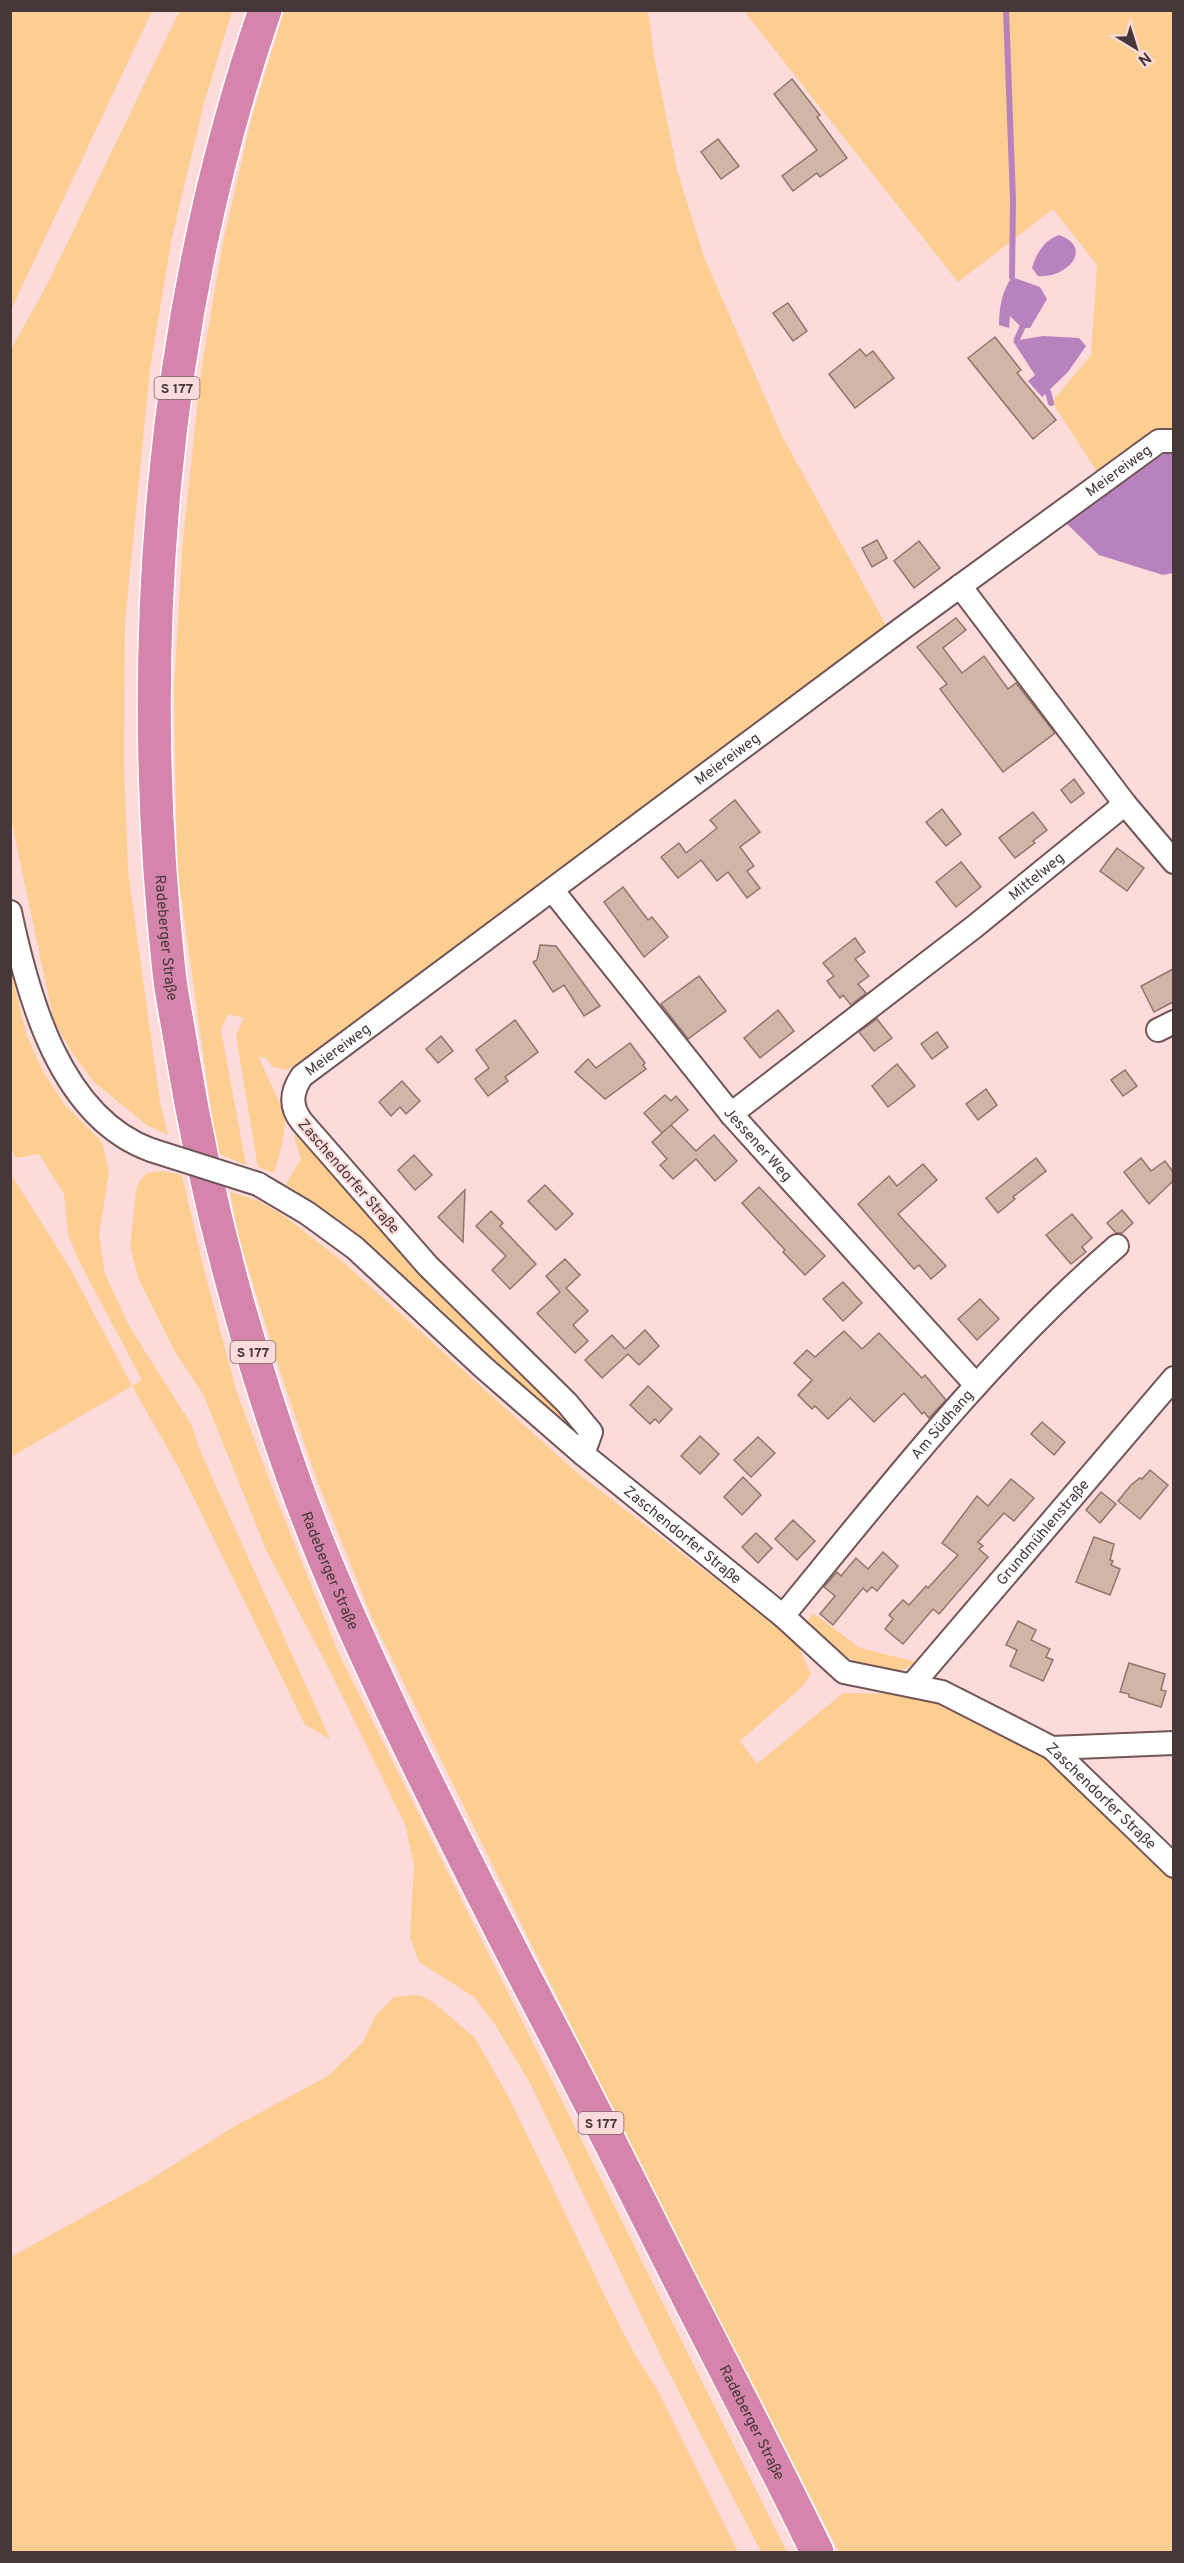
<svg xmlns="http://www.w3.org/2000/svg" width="1184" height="2563" viewBox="0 0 1184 2563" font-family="Overpass,sans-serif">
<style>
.green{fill:#fdce92}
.water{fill:#b882bf}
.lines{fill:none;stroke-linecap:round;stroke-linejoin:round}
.stream{stroke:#b882bf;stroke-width:6}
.building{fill:#d2b5a9;stroke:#907569;stroke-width:1.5}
.street-casing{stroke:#725556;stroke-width:26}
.highway-casing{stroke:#fff;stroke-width:36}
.street{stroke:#fff;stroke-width:22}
.highway{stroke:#d585ab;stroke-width:33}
.street-bridge-casing{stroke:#725556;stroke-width:26;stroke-linecap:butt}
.street-bridge{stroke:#fff;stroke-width:22}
.labels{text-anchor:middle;stroke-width:4.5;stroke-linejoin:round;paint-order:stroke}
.shield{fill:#fddbdb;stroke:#7d6969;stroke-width:1.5}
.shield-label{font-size:14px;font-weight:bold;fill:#463838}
.street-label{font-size:15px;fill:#463838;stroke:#fddbdb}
</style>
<rect width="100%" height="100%" fill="#fddbdb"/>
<g class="green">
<polygon points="11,10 152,11 11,310 10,11"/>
<polygon points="180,10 232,11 204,103 172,237 150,369 125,622 124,764 128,871 160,1102 168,1135 148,1126 94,1082 73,1054 54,1022 11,819 10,351 49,281"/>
<polygon points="284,11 648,11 655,61 677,170 704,257 782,436 887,627 336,1044 331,1039 287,1070 273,1067 265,1057 259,1058 286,1117 282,1145 274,1173 258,1167 236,1036 244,1018 228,1014 221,1030 246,1165 217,1153 177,867 174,688 183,539 201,371 223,242 252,116"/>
<polygon points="744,11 1173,11 1173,433 1154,430 1097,472 1052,402 1091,355 1097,265 1053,209 958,282"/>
<polygon points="10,967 26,1033 41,1068 64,1104 102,1142 109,1172 99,1235 105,1274 129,1326 191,1424 201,1453 330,1739 305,1725 180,1470 132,1386 11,1457 11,1174 71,1270 132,1386 142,1380 79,1261 68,1235 64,1194 39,1154 15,1158 11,1146"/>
<path d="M299,1131L579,1433L575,1438C482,1351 393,1255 286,1184L301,1159L294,1136Z"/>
<polygon points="161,1171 182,1175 202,1262 236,1390 273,1490 338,1652 787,2552 761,2552 664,2363 530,2083 494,2023 474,1997 419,1962 410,1938 414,1865 405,1824 328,1667 267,1552 203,1394 175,1352 139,1280 130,1247 136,1190 140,1180 147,1173"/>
<polygon points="230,1192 259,1201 283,1215 342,1261 576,1472 796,1641 811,1674 802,1687 740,1741 757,1764 843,1693 904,1694 931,1699 972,1714 1043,1753 1173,1873 1173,2552 839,2552 703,2291 548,1979 372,1618 315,1475 279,1368 239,1239"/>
<path d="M813,1613L860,1648L916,1662C881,1691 832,1647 805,1625Z"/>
<polygon points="418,1995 433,2002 475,2038 509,2098 609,2304 635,2355 657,2389 738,2552 11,2552 11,2257 151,2179 235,2126 328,2076 363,2042 376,2015 394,1997"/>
</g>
<g class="water">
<path d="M1059,235C1095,248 1066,279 1038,276L1032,268C1036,254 1044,240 1059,235Z"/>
<path d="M1012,277L1040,287L1047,299L1030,328H1022L1010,316L1009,328L999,325C999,308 1002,291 1012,277Z"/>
<polygon points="1043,336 1079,338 1086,346 1068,372 1042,397 1028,381 1035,375 1013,341"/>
<path d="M1170,451H1173V573L1163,575L1099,555L1067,524C1096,495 1132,469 1170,451Z"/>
</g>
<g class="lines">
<g class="stream">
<polyline points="1006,10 1013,200 1012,277"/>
<polyline points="1017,339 1022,328"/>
<polyline points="1048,392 1051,403"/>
</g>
</g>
<g class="building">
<polygon points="792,79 820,115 817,117 847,158 820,177 817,173 793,191 782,176 817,150 774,94"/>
<polygon points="718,139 739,166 721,179 701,152"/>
<polygon points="788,303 807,331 793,341 773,313"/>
<polygon points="995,337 1021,370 1017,373 1056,420 1033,439 968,358"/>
<polygon points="860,349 866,356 873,351 894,378 855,408 829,374"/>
<polygon points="877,540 887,558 872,567 862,548"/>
<polygon points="919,541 940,568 914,588 894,561"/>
<polygon points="956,618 966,630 943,648 962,673 984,656 1008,689 1016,683 1055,733 1003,772 940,689 947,684 917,647"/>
<polygon points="1074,779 1084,793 1071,803 1061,790"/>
<polygon points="735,800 760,832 740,847 754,866 747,871 760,888 747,898 728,872 717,881 701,860 678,878 661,857 679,843 686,853 717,828 710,820"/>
<polygon points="942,809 961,834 946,846 926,822"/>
<polygon points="1033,812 1047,830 1033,841 1035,843 1015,858 999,838"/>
<polygon points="1117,848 1144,868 1127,891 1100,871"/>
<polygon points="961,862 981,887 956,907 936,882"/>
<polygon points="623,887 648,920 652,917 668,937 644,957 604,902"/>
<polygon points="855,938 865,952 855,959 869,976 858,984 866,993 851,1005 843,995 840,998 827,981 834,976 823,963"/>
<polygon points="540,945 556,946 600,1006 584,1016 564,985 553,992 533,962 537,960"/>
<polygon points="1173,969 1173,1002 1154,1012 1141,986"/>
<polygon points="699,976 726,1011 688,1039 661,1004"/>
<polygon points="778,1010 794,1031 760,1058 744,1038"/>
<polygon points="877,1019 892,1038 874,1051 859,1032"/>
<polygon points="515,1020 538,1052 505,1077 508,1081 488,1096 475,1079 489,1068 476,1050"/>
<polygon points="937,1032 948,1047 932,1059 921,1044"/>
<polygon points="441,1036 453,1051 438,1063 426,1049"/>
<polygon points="630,1043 645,1063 643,1065 646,1069 605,1099 575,1072 588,1059 596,1068"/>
<polygon points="897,1064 915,1086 888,1107 872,1086"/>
<polygon points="1125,1070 1137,1086 1123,1096 1111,1080"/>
<polygon points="402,1081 420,1101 406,1114 400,1107 391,1116 379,1102"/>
<polygon points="986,1089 997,1105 978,1120 966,1104"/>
<polygon points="665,1095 671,1101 676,1096 688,1110 671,1125 696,1151 714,1135 737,1161 715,1181 696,1159 673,1179 660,1165 667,1159 652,1142 671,1125 662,1133 644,1113"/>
<polygon points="414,1155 432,1175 415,1190 398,1170"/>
<polygon points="1036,1158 1046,1171 1013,1197 1015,1199 998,1213 986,1198"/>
<polygon points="1141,1158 1151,1171 1165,1161 1173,1172 1173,1181 1149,1204 1124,1172"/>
<polygon points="923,1164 937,1180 898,1214 946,1266 931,1279 919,1265 914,1269 858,1204 889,1176 897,1186"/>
<polygon points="545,1185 573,1214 556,1230 528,1201"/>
<polygon points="759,1187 825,1256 805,1275 783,1252 785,1250 742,1203"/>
<polygon points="465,1190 463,1242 438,1217"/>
<polygon points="1122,1210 1133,1223 1122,1233 1116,1233 1107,1223"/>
<polygon points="491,1211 503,1223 500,1226 536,1264 510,1289 492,1270 506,1256 476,1226"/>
<polygon points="1072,1214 1092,1238 1082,1247 1086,1252 1071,1264 1046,1235"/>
<polygon points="565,1259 580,1275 566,1288 588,1311 573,1325 588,1341 575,1353 537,1313 560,1292 546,1276"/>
<polygon points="843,1282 862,1303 843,1321 823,1299"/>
<polygon points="980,1299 999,1319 977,1340 958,1319"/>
<polygon points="645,1330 659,1346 639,1365 628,1354 602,1378 585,1360 612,1335 625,1349"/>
<polygon points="844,1331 862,1349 879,1333 922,1378 925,1375 946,1400 929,1418 924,1412 922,1414 904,1393 874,1422 850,1398 828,1419 815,1406 812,1409 798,1395 812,1380 794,1363 807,1350 815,1357"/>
<polygon points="648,1386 672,1409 659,1423 655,1419 650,1424 630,1405"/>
<polygon points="1042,1422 1065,1442 1054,1455 1031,1434"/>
<polygon points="700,1436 719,1454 700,1474 681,1456"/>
<polygon points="758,1437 775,1453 751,1477 734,1460"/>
<polygon points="1150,1470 1168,1485 1140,1519 1118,1501 1131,1485 1140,1478 1142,1479"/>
<polygon points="743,1477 761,1495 742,1515 724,1497"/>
<polygon points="1011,1479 1034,1498 1014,1521 1004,1513 978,1542 983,1546 979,1549 988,1557 939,1614 933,1609 903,1644 885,1629 893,1619 889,1615 903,1600 909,1605 926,1586 928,1588 958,1555 942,1543 977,1496 988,1506"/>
<polygon points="1101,1492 1116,1504 1100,1523 1086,1510"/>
<polygon points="793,1520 815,1541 797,1560 775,1539"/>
<polygon points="756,1533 772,1548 758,1563 742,1547"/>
<polygon points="1094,1537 1114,1544 1110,1560 1113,1561 1111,1565 1120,1569 1110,1595 1076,1582"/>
<polygon points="883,1552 898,1566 877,1591 872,1587 867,1592 863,1588 833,1625 820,1614 835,1596 824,1587 837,1572 841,1576 856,1558 868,1569"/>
<polygon points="1018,1621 1036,1630 1031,1640 1050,1649 1046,1657 1053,1660 1043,1681 1010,1666 1017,1650 1006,1645"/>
<polygon points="1129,1663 1165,1674 1161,1690 1166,1691 1161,1707 1129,1697 1129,1694 1120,1692"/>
</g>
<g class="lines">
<g class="street-casing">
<g id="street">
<polyline points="960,586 1125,804 1174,862"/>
<path id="s1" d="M553,891L731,1114L976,1385"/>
<path d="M10,912C28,997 60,1117 151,1150"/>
<polyline points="1158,1030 1174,1022"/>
<path id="s2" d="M731,1114L974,927L1125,804"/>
<path id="s3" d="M258,1184L307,1213L355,1248L483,1367L583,1454L783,1616L844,1672L942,1692L1052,1748L1174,1866"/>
<path id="s4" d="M583,1454L591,1432L567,1403L428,1266L302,1122C290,1107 291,1092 302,1076L900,630L1159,441H1174"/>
<path id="s5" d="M783,1616C888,1488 991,1355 1117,1246"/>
<path id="s6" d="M912,1685L1174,1378"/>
<polyline points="1052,1748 1174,1743"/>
</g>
</g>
<g class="highway-casing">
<g id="highway">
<path id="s7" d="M265,10C160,315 134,653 169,972C172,999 178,1025 182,1052C206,1199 245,1343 295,1483C324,1564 360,1642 396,1719C447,1825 500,1930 554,2033C600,2121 644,2210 689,2299C732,2383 776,2467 817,2552"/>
</g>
</g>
<use href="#street" class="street"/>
<use href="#highway" class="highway"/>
<g class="street-bridge-casing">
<polyline id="street-bridge" points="151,1150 258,1184"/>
</g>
<use href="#street-bridge" class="street-bridge"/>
</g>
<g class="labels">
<g class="shield">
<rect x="154.5" y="377" width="45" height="22" rx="4.5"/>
<rect x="230.5" y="1341" width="45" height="22" rx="4.5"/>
<rect x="578.5" y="2112" width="45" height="22" rx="4.5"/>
</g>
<g class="shield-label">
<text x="177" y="393">S 177</text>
<text x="253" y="1357">S 177</text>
<text x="601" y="2128">S 177</text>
</g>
<g class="street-label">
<text dy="5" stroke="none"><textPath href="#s4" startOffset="1514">Meiereiweg</textPath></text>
<text dy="5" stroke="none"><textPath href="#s4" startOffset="1028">Meiereiweg</textPath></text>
<text dy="5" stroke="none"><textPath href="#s2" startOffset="387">Mittelweg</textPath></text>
<text dy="5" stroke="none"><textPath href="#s7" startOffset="940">Radeberger Straße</textPath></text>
<text dy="5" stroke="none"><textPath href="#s4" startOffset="542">Meiereiweg</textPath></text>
<text dy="5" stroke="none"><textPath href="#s1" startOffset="326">Jessener Weg</textPath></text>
<text transform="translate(349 1176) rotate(49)" y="5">Zaschendorfer Straße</text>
<text dy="5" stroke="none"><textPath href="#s5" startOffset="249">Am Südhang</textPath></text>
<text dy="5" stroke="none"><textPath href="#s6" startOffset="201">Grundmühlenstraße</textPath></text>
<text dy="5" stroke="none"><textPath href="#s3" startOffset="552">Zaschendorfer Straße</textPath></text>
<text dy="5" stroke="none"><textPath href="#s7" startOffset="1596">Radeberger Straße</textPath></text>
<text dy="5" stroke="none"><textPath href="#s3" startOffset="1056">Zaschendorfer Straße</textPath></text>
<text dy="5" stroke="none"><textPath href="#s7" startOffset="2547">Radeberger Straße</textPath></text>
</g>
</g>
<rect width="1184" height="2563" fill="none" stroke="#463838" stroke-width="24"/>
<g transform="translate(1136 48) rotate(142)" stroke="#fddbdb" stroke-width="4.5" paint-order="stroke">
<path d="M0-4.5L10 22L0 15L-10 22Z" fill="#463838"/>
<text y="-9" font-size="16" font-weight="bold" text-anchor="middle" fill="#463838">N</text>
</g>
</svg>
